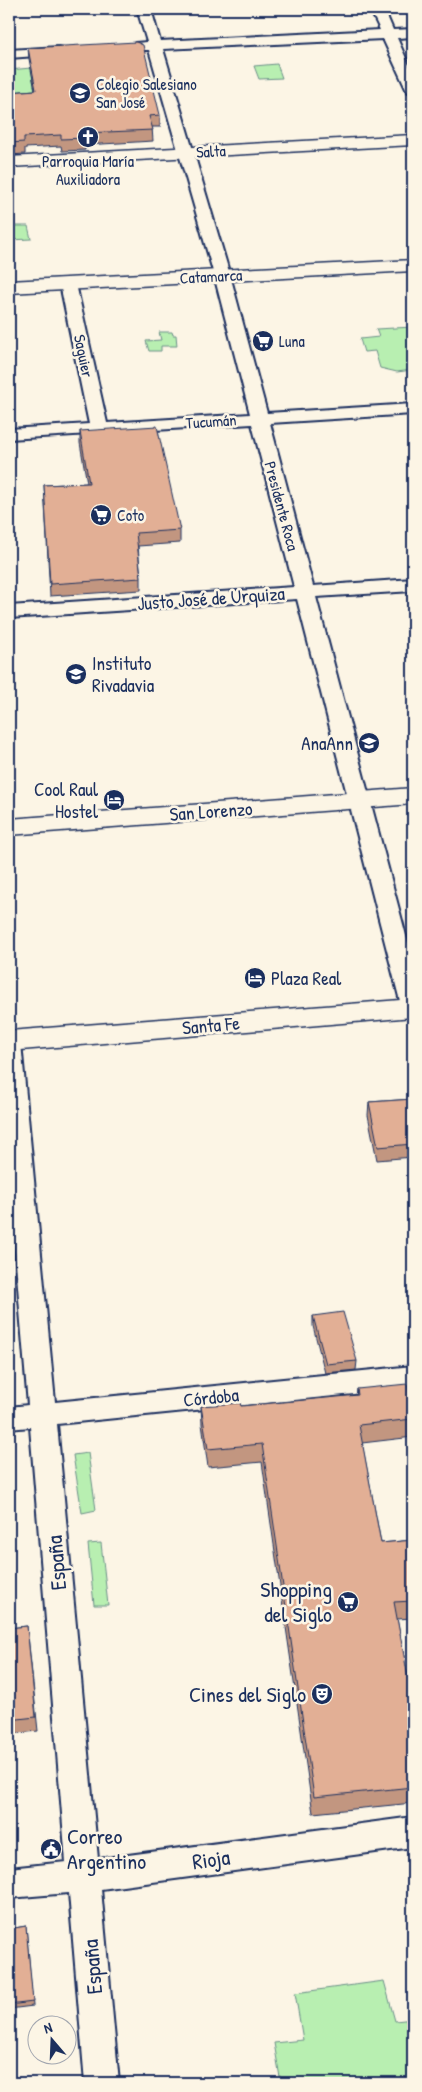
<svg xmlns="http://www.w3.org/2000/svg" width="422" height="2092" viewBox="0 0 422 2092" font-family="'Patrick Hand',sans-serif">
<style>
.green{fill:#b8efb1;stroke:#6a8f88}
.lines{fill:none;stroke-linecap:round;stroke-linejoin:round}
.street-casing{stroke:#1b2f5e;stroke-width:4}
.secondary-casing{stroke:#1b2f5e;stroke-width:3}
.street{fill:#fcf5e5;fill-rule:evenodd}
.secondary{fill:#fcf5e5;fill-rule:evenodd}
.wall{fill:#c29680;stroke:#1b2f5e}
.building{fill:#e2af95;stroke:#1b2f5e}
.labels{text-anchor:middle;stroke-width:5;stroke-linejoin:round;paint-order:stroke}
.far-poi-label{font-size:16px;fill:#1b2f5e;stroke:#fcf5e5;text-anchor:start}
.far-street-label{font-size:16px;fill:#1b2f5e;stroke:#fcf5e5}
.street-label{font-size:19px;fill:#1b2f5e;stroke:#fcf5e5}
.poi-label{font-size:19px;fill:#1b2f5e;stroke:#fcf5e5;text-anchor:start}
.near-street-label{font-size:22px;fill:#1b2f5e;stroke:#fcf5e5}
.near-poi-label{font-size:22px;fill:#1b2f5e;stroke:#fcf5e5;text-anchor:end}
</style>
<rect width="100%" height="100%" fill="#fcf5e5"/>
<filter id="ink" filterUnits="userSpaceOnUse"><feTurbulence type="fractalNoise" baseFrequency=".02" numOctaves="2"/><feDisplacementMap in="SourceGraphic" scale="10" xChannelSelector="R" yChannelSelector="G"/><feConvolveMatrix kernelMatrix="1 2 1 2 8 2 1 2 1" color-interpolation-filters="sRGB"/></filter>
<g filter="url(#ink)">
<g class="green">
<polygon points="277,64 282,78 259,79 254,66"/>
<polygon points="31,68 37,102 9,103 9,70"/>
<polygon points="9,226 28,226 31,239 9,240"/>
<polygon points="413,327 413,355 409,355 412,370 397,372 380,368 375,351 364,352 360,339 379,337 376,329"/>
<polygon points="159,332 172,332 173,335 176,335 177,346 161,346 161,351 149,351 146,341 161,340"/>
<polygon points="88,1453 96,1510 82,1513 73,1455"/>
<polygon points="101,1543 108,1605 94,1605 88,1544"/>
<polygon points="384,1981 395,2021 413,2019 413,2078 359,2083 281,2083 274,2043 303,2040 295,1993"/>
</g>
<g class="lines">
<g class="street-casing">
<g id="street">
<polygon points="137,9 151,9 160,41 380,30 370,9 384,9 393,30 413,29 413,37 397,38 413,74 413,93 408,92 406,89 383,39 163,49 230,275 267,413 413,404 413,414 270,423 313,586 413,579 413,591 316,597 413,962 413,1013 405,1011 401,1005 297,599 9,618 9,606 294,587 252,424 9,439 9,429 89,424 60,284 62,281 74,281 76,284 107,423 250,414 214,275 149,50 140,50 133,46 135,43 147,42"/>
<polygon points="59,47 64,48 66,51 64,54 9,58 9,50"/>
<polygon points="9,1035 17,1037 21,1043 55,1402 413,1366 413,1388 57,1424 98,1859 413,1817 413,1847 101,1889 119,2083 85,2083 69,1893 9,1898 9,1868 66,1862 30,1427 9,1429 9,1407 28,1405 9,1180"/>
</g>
</g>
<g class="secondary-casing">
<g id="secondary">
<polygon points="413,135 413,145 9,167 9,157"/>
<polygon points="413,260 413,271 9,293 9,281"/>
<polygon points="413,788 413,804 9,835 9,819"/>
<polygon points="413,999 413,1017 9,1051 9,1031"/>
</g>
</g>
<use href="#street" class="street"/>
<use href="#secondary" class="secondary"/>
</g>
<g class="wall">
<polygon points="28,48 160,115 160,127 152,127 153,141 85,145 85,150 62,151 61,146 25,148 25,154 9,155 9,92 35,90 29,59"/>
<polygon points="80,431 180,530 180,543 138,546 141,578 141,590 50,596 44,485 87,483 80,443"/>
<polygon points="413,1099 413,1157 377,1160 368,1115 369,1102"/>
<polygon points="313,1316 357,1361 356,1370 325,1373 313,1326"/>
<polygon points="357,1389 413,1408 413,1437 362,1443 381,1543 413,1540 413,1618 397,1619 413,1704 413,1803 313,1813 262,1462 208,1467 202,1424 201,1406 241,1406 356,1396"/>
<polygon points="27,1626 38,1731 9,1734 9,1628"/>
<polygon points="26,1926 33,2006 9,2009 9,1929"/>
</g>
<g class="building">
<polygon points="136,42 143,45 160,115 149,116 153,130 84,133 85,138 61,139 61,135 24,137 24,142 9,143 9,92 36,90 28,48"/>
<polygon points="157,426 180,530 136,533 141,578 50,584 44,485 89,483 80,431"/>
<polygon points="413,1099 413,1144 378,1147 369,1102"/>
<polygon points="343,1312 357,1361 326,1364 313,1316"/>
<polygon points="407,1384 413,1408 413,1419 359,1425 381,1543 413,1540 413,1601 394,1602 413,1704 413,1787 314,1797 262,1444 208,1449 201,1406 240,1403 241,1406 358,1395 357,1389"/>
<polygon points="27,1626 36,1717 9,1720 9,1628"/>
<polygon points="26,1926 33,2002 9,2005 9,1929"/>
</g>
</g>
<defs>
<g id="university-disc" transform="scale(1.125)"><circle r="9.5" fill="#1b2f5e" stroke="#fcf5e5"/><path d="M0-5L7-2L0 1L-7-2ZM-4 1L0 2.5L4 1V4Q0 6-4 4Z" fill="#fff"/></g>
<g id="church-disc" transform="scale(1.125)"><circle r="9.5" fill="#1b2f5e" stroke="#fcf5e5"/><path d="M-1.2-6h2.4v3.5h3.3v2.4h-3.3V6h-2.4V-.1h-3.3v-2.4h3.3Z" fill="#fff"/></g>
<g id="supermarket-disc" transform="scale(1.125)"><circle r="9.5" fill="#1b2f5e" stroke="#fcf5e5"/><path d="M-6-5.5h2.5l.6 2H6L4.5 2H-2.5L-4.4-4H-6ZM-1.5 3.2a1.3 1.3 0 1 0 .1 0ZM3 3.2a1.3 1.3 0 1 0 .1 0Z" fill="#fff"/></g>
<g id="school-disc" transform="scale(1.125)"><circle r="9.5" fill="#1b2f5e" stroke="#fcf5e5"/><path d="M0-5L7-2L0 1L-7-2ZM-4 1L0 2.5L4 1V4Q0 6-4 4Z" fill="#fff"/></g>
<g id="hotel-disc" transform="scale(1.125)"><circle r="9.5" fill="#1b2f5e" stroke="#fcf5e5"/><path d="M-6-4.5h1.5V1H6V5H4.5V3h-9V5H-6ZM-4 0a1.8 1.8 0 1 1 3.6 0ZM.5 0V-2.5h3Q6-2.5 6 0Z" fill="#fff"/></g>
<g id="theatre-disc" transform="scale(1.125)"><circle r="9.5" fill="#1b2f5e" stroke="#fcf5e5"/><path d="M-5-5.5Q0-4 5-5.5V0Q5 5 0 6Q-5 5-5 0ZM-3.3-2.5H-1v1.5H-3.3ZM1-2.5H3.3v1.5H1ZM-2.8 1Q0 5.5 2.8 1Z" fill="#fff"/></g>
<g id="civic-disc" transform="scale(1.125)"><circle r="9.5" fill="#1b2f5e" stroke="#fcf5e5"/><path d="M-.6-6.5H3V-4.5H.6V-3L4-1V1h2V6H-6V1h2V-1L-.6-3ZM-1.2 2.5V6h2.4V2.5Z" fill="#fff"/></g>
</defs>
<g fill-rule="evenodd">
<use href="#university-disc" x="80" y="93"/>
<use href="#church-disc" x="88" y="137"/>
<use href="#supermarket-disc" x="263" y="341"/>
<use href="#supermarket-disc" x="101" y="515"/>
<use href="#school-disc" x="76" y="674"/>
<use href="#university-disc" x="369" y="743"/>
<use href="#hotel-disc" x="114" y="800"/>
<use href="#hotel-disc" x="255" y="978"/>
<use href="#supermarket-disc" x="348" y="1602"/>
<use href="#theatre-disc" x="322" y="1694"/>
<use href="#civic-disc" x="51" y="1849"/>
</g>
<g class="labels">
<g class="far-poi-label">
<text x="96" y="90">Colegio Salesiano<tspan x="96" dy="18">San José</tspan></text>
<text x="88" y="167" text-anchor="middle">Parroquia María<tspan x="88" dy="18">Auxiliadora</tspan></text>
<text x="279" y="347">Luna</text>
<text x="117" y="521">Coto</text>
</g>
<g class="far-street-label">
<text transform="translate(211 151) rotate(-3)" y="6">Salta</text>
<text transform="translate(211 276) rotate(-3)" y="6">Catamarca</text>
<text transform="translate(84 356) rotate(78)" y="6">Saguier</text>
<text transform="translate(211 421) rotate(-4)" y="6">Tucumán</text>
<text transform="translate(282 506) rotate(75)" y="6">Presidente Roca</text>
</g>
<g class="street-label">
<text transform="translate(211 598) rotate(-4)" y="7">Justo José de Urquiza</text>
<text transform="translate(211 811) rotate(-4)" y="7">San Lorenzo</text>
<text transform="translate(211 1025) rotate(-5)" y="7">Santa Fe</text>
<text transform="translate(211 1397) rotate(-6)" y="7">Córdoba</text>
</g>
<g class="poi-label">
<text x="92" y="670">Instituto<tspan x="92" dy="22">Rivadavia</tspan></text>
<text x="353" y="750" text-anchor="end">AnaAnn</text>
<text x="98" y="796" text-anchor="end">Cool Raul<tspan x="98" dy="22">Hostel</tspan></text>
<text x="271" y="985">Plaza Real</text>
</g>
<g class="near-street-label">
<text transform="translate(56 1563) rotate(-95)" y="8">España</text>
<text transform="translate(211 1859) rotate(-8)" y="8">Rioja</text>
<text transform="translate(92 1967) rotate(-95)" y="8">España</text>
</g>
<g class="near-poi-label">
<text x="332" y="1597">Shopping<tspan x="332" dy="25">del Siglo</tspan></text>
<text x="306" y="1702">Cines del Siglo</text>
<text x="67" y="1844" text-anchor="start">Correo<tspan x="67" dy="25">Argentino</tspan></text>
</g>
</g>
<rect width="422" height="2092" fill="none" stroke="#fcf5e5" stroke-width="30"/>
<rect x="15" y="15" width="392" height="2062" fill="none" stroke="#1b2f5e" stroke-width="2" filter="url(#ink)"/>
<g transform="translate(52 2040) rotate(341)"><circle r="24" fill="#fcf5e5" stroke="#a2a6af"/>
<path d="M0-4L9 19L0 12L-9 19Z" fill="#1b2f5e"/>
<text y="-8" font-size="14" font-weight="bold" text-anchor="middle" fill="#1b2f5e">N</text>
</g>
</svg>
